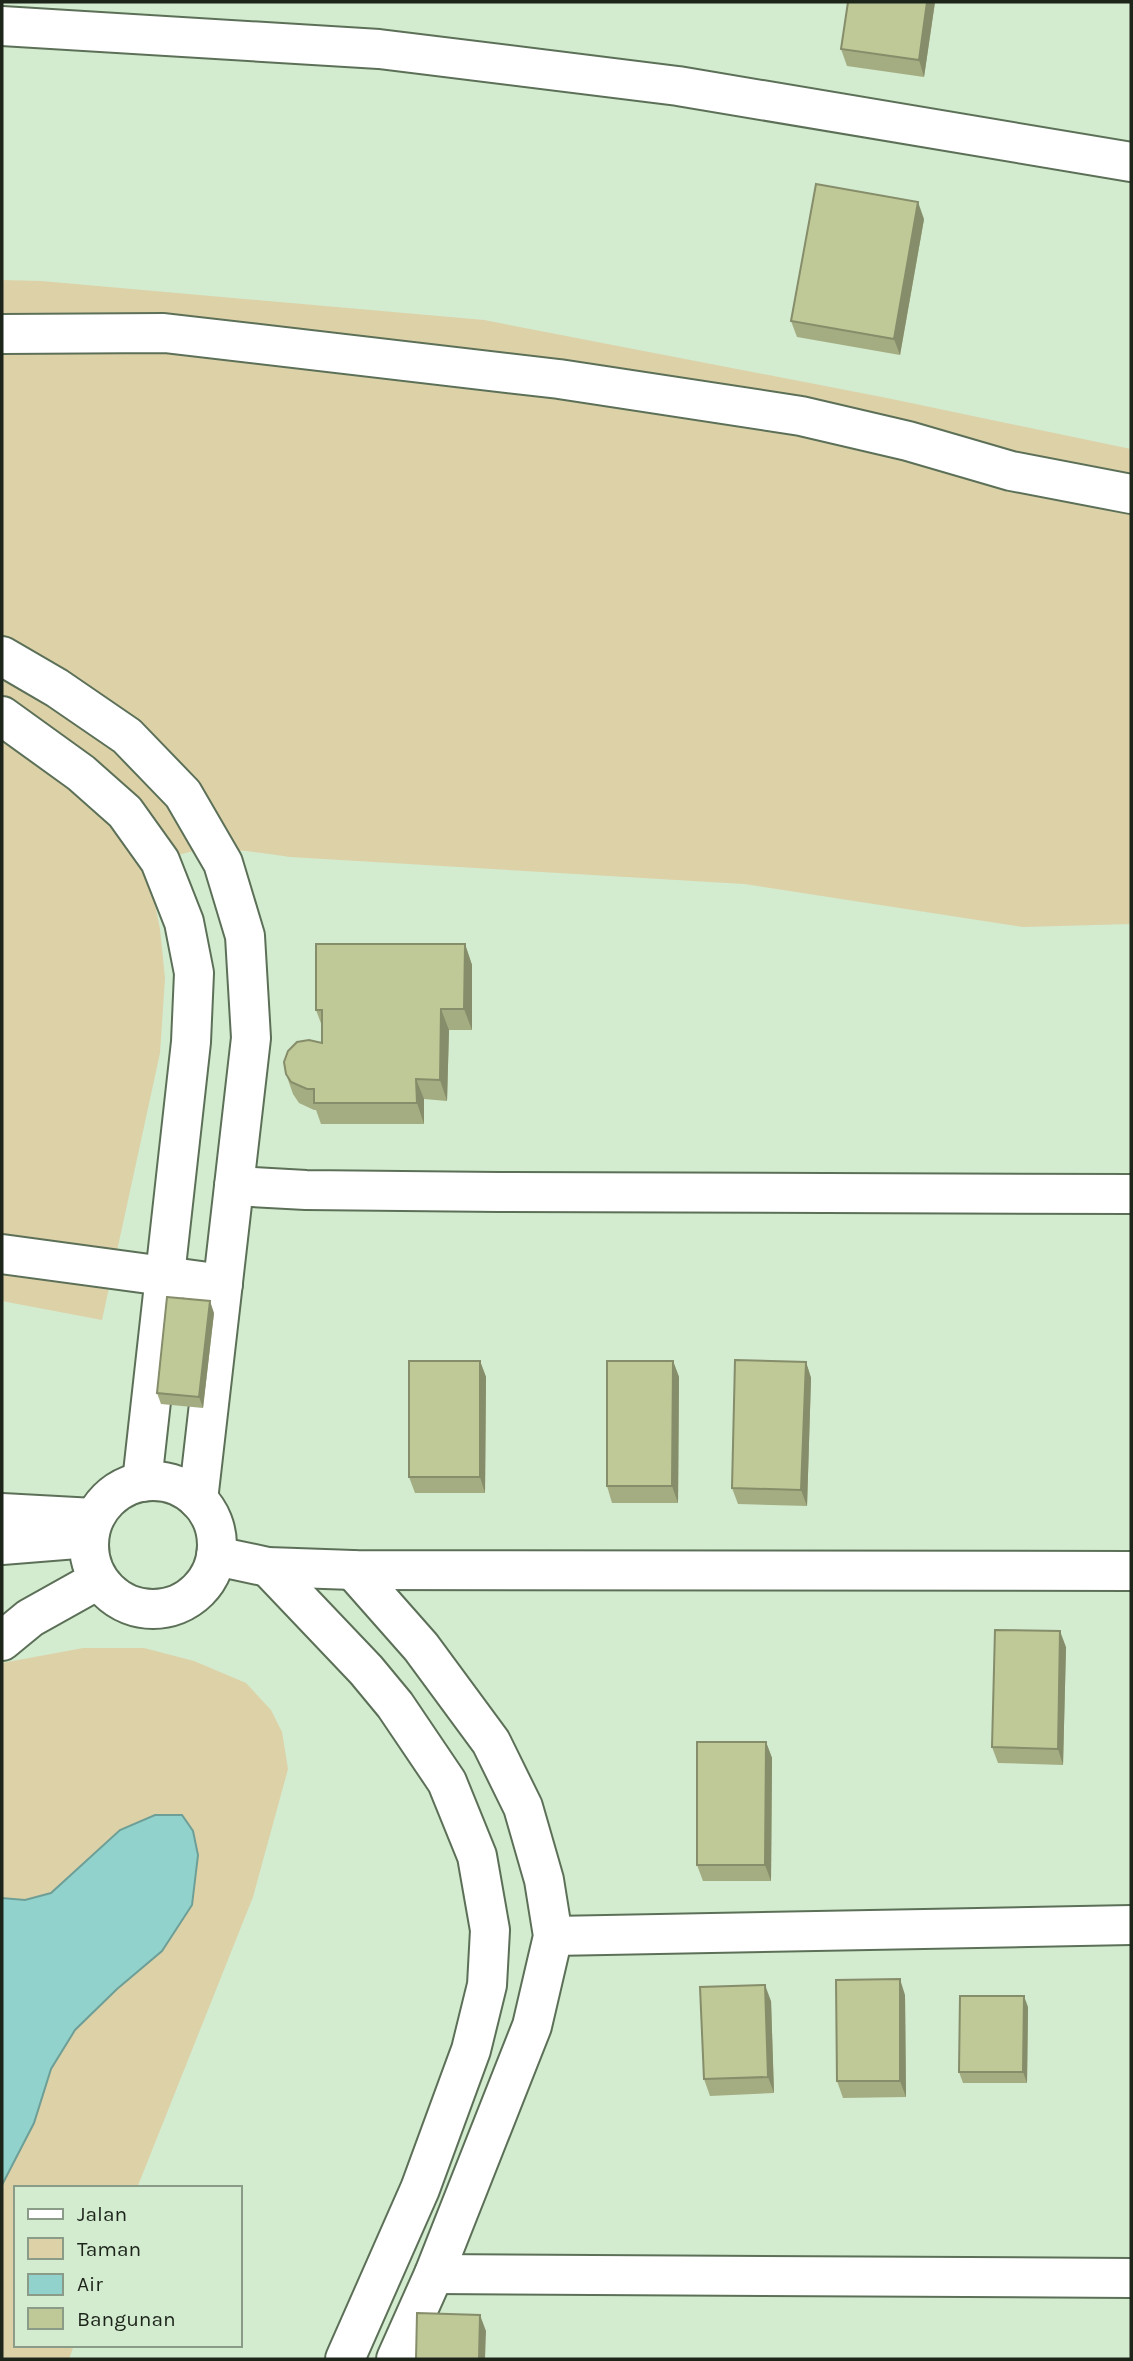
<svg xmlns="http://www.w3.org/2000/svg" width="1133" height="2361" viewBox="0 0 1133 2361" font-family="Karla,sans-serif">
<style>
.green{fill:#ddd1a8}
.water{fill:#91d3cc;stroke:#6e9f97;stroke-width:2}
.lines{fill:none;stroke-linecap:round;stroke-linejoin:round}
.minor-casing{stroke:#5c7058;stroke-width:42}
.minor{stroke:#fff;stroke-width:38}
.wall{fill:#a4ad82}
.shaded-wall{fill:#868d6a}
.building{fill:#bfc997;stroke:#868d6a;stroke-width:2}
</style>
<rect width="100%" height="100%" fill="#d3ebcf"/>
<g class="green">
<path d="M2,280L41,281L484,320L887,398L1131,449V924L1023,927L744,884L290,857C256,853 202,841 171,859C163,864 157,878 151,885L160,929L165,978L160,1053L102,1320L2,1301Z"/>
<polygon points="83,1648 144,1648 194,1661 246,1683 271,1710 282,1732 288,1769 253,1897 137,2188 16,2188 16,2345 74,2345 69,2359 2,2359 2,1663"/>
</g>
<polygon class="water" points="155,1815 182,1815 193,1831 198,1855 192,1905 162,1951 117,1989 75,2030 51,2069 34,2123 2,2185 2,1898 25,1900 51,1893 120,1830"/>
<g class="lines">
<g class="minor-casing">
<g id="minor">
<polyline points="2,26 379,49 678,86 1131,162"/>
<polyline points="2,334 164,333 559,379 801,416 908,441 1011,471 1131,494"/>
<polyline points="2,656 57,688 127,736 183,794 223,863 245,936 251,1038 198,1500"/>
<polyline points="2,716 81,773 125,812 160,861 184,922 194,973 191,1042 142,1482"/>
<polyline points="234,1186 306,1190 499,1192 1131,1194"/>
<polyline points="2,1254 223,1284"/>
<circle cx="153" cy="1545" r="64"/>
<polyline points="2,1513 94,1518"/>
<polyline points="2,1545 89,1538"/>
<polyline points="216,1556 268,1567 353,1570 1131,1571"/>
<polyline points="268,1567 366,1670 395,1705 447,1782 477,1856 490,1930 487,1985 471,2050 420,2189 345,2359"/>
<polyline points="353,1570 421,1647 491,1742 523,1807 544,1880 553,1936 532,2026 434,2274 396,2359"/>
<polyline points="2,1641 30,1618 98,1580"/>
<polyline points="553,1936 1131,1925"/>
<polyline points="434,2274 1131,2278"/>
</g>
</g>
<use href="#minor" class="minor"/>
</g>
<g class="wall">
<polygon points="848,2 935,2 924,77 847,66 841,49"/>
<polygon points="924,219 900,355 797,337 791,321"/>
<polygon points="465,944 472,965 472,1030 449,1030 447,1101 424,1099 424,1124 321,1124 316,1110 314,1110 299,1103 293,1094 286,1074 322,1043 322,1026 316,1010"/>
<polygon points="214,1313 203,1408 161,1404 157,1393"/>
<polygon points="480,1361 486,1377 485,1493 415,1493 409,1477"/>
<polygon points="673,1361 679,1377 678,1503 612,1503 607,1486"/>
<polygon points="806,1362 811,1378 807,1506 738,1504 732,1488"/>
<polygon points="1066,1647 1063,1765 998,1763 992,1747"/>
<polygon points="766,1742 772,1758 771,1881 703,1881 697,1865"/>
<polygon points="905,1995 906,2097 843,2098 837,2081"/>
<polygon points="771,2001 774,2093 710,2096 704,2079"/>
<polygon points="1028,2007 1027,2083 963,2083 959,2072"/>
</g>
<g class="shaded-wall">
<polygon points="927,2 935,2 924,77 919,60"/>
<polygon points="918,202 924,219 900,355 894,339"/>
<polygon points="465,944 472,965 472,1030 464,1009"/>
<polygon points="441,1009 449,1030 447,1101 440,1080"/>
<polygon points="416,1079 424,1099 424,1124 417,1103"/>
<polygon points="210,1301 214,1313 203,1408 199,1397"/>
<polygon points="480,1361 486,1377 485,1493 480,1477"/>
<polygon points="673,1361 679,1377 678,1503 672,1486"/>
<polygon points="806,1362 811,1378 807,1506 801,1490"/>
<polygon points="1060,1631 1066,1647 1063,1765 1058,1749"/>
<polygon points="766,1742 772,1758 771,1881 765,1865"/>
<polygon points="900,1979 905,1995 906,2097 900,2081"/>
<polygon points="765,1985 771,2001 774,2093 768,2077"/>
<polygon points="1024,1996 1028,2007 1027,2083 1023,2072"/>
<polygon points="480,2315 486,2331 485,2359 479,2359"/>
</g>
<g class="building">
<polygon points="848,2 927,2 919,60 841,49"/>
<polygon points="816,184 918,202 894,339 791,321"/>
<polygon points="316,944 465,944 464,1009 441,1009 440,1080 416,1079 417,1103 314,1103 314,1089 307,1089 291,1082 286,1074 284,1062 288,1051 297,1042 309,1040 322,1043 322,1010 316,1010"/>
<polygon points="167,1297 210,1301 199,1397 157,1393"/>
<polygon points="735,1360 806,1362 801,1490 732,1488"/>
<rect x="409" y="1361" width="71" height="116"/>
<polygon points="607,1361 673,1361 672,1486 607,1486"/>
<polygon points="995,1630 1060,1631 1058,1749 992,1747"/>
<polygon points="697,1742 766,1742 765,1865 697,1865"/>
<polygon points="900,1979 900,2081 837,2081 836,1980"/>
<polygon points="765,1985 768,2077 704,2079 700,1987"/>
<polygon points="960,1996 1024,1996 1023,2072 959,2072"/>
<polygon points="417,2313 480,2315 479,2359 416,2359"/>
</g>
<rect width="1133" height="2361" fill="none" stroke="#1d251b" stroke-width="7"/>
<rect x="14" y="2186" width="228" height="161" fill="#d3ebcf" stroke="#8a9c87" stroke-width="2"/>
<rect x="28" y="2209" width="35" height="10" fill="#ffffff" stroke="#8a9c87" stroke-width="2"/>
<text x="77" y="2221" font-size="21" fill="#1d251b">Jalan</text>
<rect x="28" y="2238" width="35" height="21" fill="#ddd1a8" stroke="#8a9c87" stroke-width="2"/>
<text x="77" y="2256" font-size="21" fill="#1d251b">Taman</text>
<rect x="28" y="2274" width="35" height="21" fill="#91d3cc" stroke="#8a9c87" stroke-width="2"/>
<text x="77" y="2291" font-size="21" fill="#1d251b">Air</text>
<rect x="28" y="2308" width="35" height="21" fill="#bfc997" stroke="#8a9c87" stroke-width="2"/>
<text x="77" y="2326" font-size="21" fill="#1d251b">Bangunan</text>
</svg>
